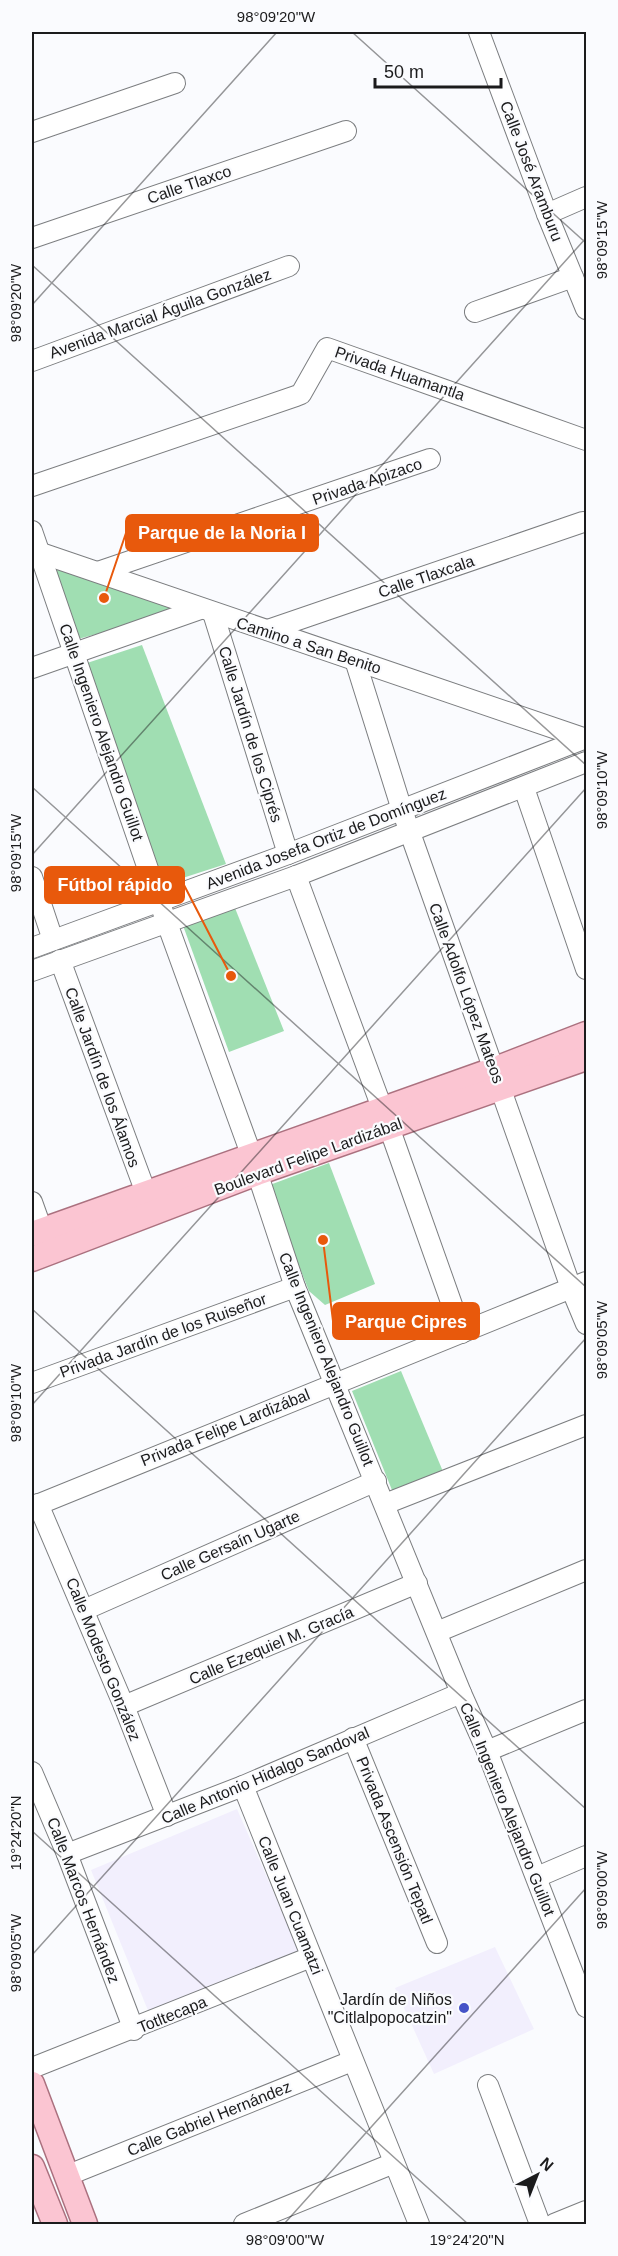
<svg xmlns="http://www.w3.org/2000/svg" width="618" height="2256" viewBox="0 0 618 2256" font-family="Arial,sans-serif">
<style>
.education{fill:#f2effd}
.green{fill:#a0deb2}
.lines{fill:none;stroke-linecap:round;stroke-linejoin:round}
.minor-casing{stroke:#7c7e80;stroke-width:22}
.major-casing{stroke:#ab717f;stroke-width:27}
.minor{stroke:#fff;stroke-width:20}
.major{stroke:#fbc5d2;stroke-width:24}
.ticks{fill:none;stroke:#1b1b1c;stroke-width:1.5;stroke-opacity:0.45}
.poi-dot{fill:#4553c7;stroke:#fafbfe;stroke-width:2}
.labels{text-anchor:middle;stroke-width:4.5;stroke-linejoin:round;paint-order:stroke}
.street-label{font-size:16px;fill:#1b1b1c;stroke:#fafbfe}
.poi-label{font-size:16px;fill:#1b1b1c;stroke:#fafbfe;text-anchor:end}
.leader{fill:none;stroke:#e8590c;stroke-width:2}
.callout-dot{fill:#e8590c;stroke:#fafbfe;stroke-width:2}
.callout{fill:#e8590c;stroke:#e8590c;stroke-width:2}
.callout-label{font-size:18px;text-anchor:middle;font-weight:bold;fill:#fff}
.neatline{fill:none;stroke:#1b1b1c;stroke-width:2}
.ticks-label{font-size:15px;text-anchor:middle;fill:#1b1b1c}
</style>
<rect width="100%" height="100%" fill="#fafbfe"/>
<g class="education">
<polygon points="237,1809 301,1955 149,2013 91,1870"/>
<polygon points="495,1947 534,2029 434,2074 395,1988"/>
</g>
<g class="green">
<polygon points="50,565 183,611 78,639"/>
<polygon points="142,645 226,864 164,884 84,664"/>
<polygon points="233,903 284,1031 229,1052 181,920"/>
<polygon points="329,1163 375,1284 325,1305 309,1291 267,1186"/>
<polygon points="401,1371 444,1474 394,1495 352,1391"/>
</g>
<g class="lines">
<g class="minor-casing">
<g id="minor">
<polyline points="479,32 547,214 586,309"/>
<polyline points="32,132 175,83"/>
<polyline points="547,214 586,197"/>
<polyline points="32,238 346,131"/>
<polyline points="475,312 573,277"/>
<polyline points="32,361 289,266"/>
<polyline points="32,486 296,396 301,394 327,348 586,440"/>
<polyline points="32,531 159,901 251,1154 295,1287 461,1693 487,1751 586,2007"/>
<polyline points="32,550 586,739"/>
<polyline points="98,572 430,459"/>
<polyline points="213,613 288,854"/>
<polyline points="268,630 583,522"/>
<polyline points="355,660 402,810 571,1288 586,1324"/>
<polyline points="32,668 200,609"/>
<polyline points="524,788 586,969"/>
<polyline points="296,876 382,1108"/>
<polyline points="32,877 53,940"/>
<polyline points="32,948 288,854 586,738"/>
<polyline points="60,960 146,1193"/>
<polyline points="32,971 296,876 586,762"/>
<polyline points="389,1127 462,1333"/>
<polyline points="32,1202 42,1230"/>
<polyline points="32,1383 295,1287"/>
<polyline points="38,1504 124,1706 167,1816"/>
<polyline points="385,1504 586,1425"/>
<polyline points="32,1507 586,1282"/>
<polyline points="84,1610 376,1481"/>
<polyline points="437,1632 586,1570"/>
<polyline points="124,1706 417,1583"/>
<polyline points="353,1738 437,1943"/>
<polyline points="487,1751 586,1710"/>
<polyline points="32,1772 67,1854 134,2030"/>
<polyline points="243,1786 419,2224"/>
<polyline points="67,1854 243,1786 461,1693"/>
<polyline points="537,1877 586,1856"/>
<polyline points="32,2068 311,1957"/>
<polyline points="488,2085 540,2224"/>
<polyline points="66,2176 352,2061"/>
<polyline points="244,2224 394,2163"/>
<polyline points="554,2224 586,2211"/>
</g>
</g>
<g class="major-casing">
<g id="major">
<polyline points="32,1234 493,1070 586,1034"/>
<polyline points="32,1259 257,1173 586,1058"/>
<polyline points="32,2084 85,2224"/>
<polyline points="32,2167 55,2224"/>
</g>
</g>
<use href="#minor" class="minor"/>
<use href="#major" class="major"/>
</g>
<path class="ticks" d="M352,32L586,243M32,265L586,765M32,305L277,32M32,787L586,1287M32,855L586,238M32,1309L586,1809M32,1405L586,788M32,1831L468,2224M32,1955L586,1338M284,2224L586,1888"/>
<circle class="poi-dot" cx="464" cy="2008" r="6"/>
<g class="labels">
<g class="street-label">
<text transform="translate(532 171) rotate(69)" y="6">Calle José Aramburu</text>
<text transform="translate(189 184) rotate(-19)" y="6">Calle Tlaxco</text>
<text transform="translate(160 313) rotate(-20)" y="6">Avenida Marcial Águila González</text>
<text transform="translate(400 373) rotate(19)" y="6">Privada Huamantla</text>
<text transform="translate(367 481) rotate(-19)" y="6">Privada Apizaco</text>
<text transform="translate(426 576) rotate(-19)" y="6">Calle Tlaxcala</text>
<text transform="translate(309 645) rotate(18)" y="6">Camino a San Benito</text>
<text transform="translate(102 732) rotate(71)" y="6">Calle Ingeniero Alejandro Guillot</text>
<text transform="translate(251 734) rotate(73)" y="6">Calle Jardín de los Ciprés</text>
<text transform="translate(326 838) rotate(-21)" y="6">Avenida Josefa Ortiz de Domínguez</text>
<text transform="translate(467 993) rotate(70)" y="6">Calle Adolfo López Mateos</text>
<text transform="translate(103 1077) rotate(70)" y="6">Calle Jardín de los Álamos</text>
<text transform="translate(308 1156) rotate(-20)" y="6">Boulevard Felipe Lardizábal</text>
<text transform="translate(163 1335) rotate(-20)" y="6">Privada Jardín de los Ruiseñor</text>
<text transform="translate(327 1359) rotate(68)" y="6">Calle Ingeniero Alejandro Guillot</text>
<text transform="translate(225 1427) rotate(-22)" y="6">Privada Felipe Lardizábal</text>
<text transform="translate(230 1545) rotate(-24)" y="6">Calle Gersaín Ugarte</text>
<text transform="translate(271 1645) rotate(-23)" y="6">Calle Ezequiel M. Gracía</text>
<text transform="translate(104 1659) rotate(68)" y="6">Calle Modesto González</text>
<text transform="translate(265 1775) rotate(-23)" y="6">Calle Antonio Hidalgo Sandoval</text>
<text transform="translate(508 1809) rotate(68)" y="6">Calle Ingeniero Alejandro Guillot</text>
<text transform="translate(395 1840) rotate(68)" y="6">Privada Ascensión Tepatl</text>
<text transform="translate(84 1900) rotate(69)" y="6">Calle Marcos Hernández</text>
<text transform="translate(291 1905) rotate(68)" y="6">Calle Juan Cuamatzi</text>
<text transform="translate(172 2014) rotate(-22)" y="6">Totltecapa</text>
<text transform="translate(209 2118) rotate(-22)" y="6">Calle Gabriel Hernández</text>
</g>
<g class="poi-label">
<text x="452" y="2005">Jardín de Niños<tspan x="452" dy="18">"Citlalpopocatzin"</tspan></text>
</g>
</g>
<path class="leader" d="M104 598L126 533M231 976L184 885M323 1240L333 1321"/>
<g class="callout-dot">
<circle cx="104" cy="598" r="6"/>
<circle cx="231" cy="976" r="6"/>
<circle cx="323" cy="1240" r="6"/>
</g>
<g class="callout">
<rect x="126" y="515" width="192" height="36" rx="6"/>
<rect x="45" y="867" width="139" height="36" rx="6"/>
<rect x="333" y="1303" width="146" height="36" rx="6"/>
</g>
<g class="callout-label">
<text x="222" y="539">Parque de la Noria I</text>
<text x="115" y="891">Fútbol rápido</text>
<text x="406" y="1328">Parque Cipres</text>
</g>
<rect width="618" height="2256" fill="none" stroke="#fafbfe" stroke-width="66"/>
<g transform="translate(537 2175) rotate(42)" stroke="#fafbfe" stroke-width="4.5" paint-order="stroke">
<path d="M0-4.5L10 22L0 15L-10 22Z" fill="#1b1b1c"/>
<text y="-9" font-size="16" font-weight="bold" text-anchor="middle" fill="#1b1b1c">N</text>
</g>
<path d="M375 78v9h126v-9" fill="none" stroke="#1b1b1c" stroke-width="3"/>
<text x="384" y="78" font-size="18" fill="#1b1b1c" stroke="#fafbfe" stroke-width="4.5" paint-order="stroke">50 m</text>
<rect x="33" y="33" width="552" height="2190" class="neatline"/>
<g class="ticks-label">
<text x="276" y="22">98°09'20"W</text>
<text transform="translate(602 240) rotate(-90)" y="5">98°09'15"W</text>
<text transform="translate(16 303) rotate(-90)" y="5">98°09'20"W</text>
<text transform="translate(602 790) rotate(-90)" y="5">98°09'10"W</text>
<text transform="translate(16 853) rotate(-90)" y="5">98°09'15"W</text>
<text transform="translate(602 1340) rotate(-90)" y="5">98°09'05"W</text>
<text transform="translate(16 1403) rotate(-90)" y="5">98°09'10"W</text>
<text transform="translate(16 1833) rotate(-90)" y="5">19°24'20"N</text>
<text transform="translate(602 1890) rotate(-90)" y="5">98°09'00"W</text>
<text transform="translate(16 1953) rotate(-90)" y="5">98°09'05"W</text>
<text x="285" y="2245">98°09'00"W</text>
<text x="467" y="2245">19°24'20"N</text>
</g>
</svg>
